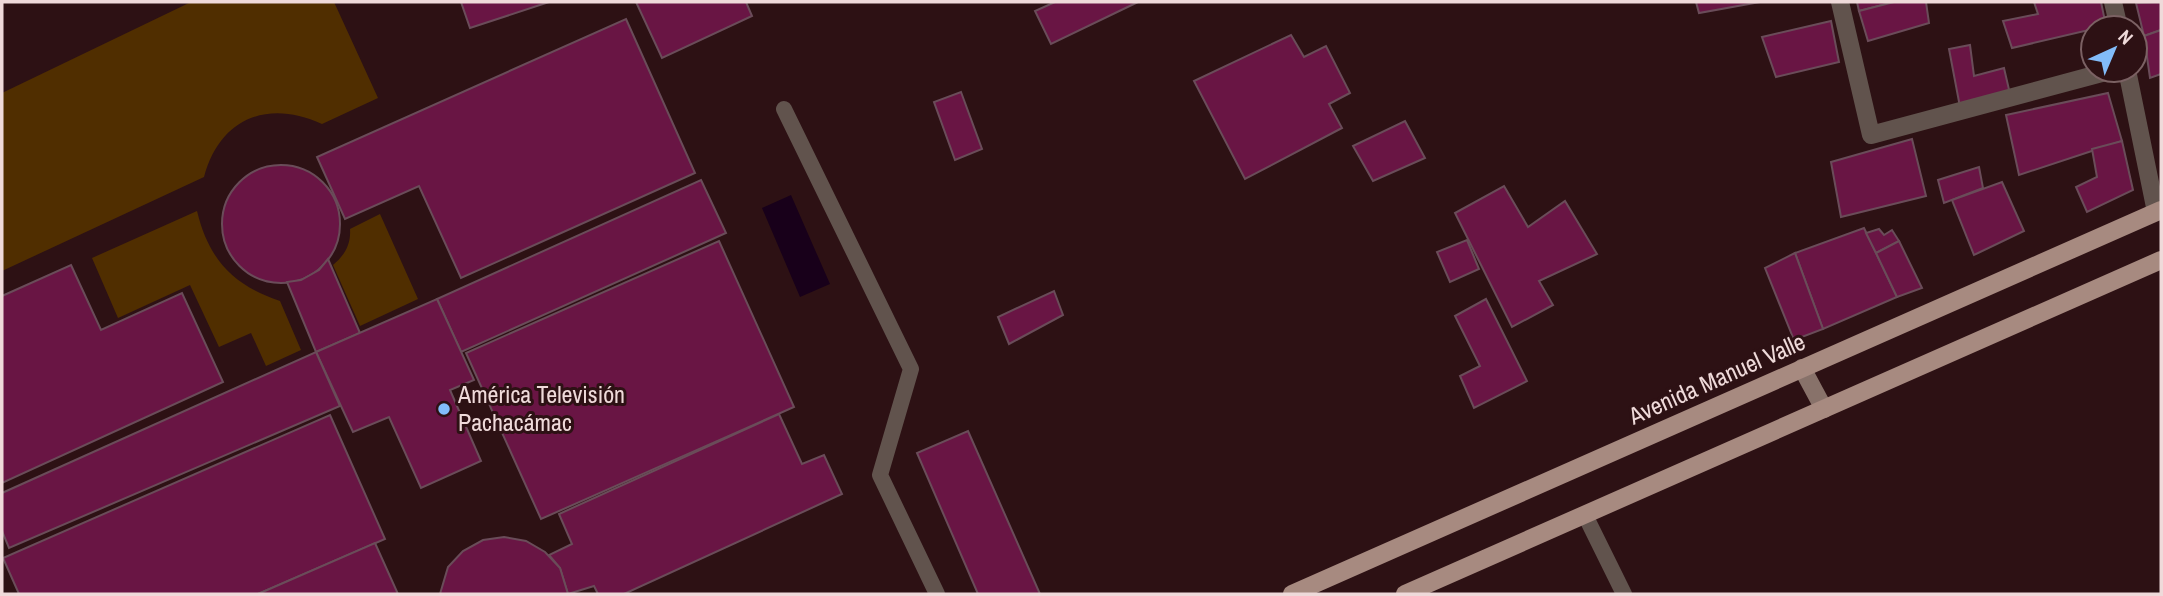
<svg xmlns="http://www.w3.org/2000/svg" width="2163" height="596" viewBox="0 0 2163 596" font-family="'Archivo Narrow',sans-serif">
<style>
.green{fill:#502e00}
.water{fill:#18001a}
.building{fill:#691544;stroke:#6a4c59;stroke-width:2}
.lines{fill:none;stroke-linecap:round;stroke-linejoin:round}
.service{stroke:#61534d;stroke-width:16}
.minor{stroke:#61534d;stroke-width:18}
.secondary{stroke:#88726a;stroke-width:18}
.primary{stroke:#a78a80;stroke-width:18}
.poi-dot{fill:#82bcfa;stroke:#2d1114;stroke-width:2.5}
.labels{text-anchor:middle;stroke-width:6;stroke-linejoin:round;paint-order:stroke}
.street-label{font-size:24px;fill:#efdada;stroke:#2d1114}
.poi-label{font-size:24px;fill:#efdada;stroke:#2d1114;text-anchor:start}
</style>
<rect width="100%" height="100%" fill="#2d1114"/>
<g class="green">
<path d="M191,2H334L378,98L322,124C268,99 220,118 204,177L2,271V93Z"/>
<path d="M197,211C209,260 233,285 280,301L301,350L266,366L251,333L219,347L190,285L118,318L92,258Z"/>
<path d="M380,214L418,299L360,326L333,265C345,255 351,244 350,229Z"/>
</g>
<polygon class="water" points="791,195 830,284 800,297 762,208"/>
<g class="building">
<polygon points="461,2 549,2 470,28"/>
<polygon points="636,2 746,2 752,16 662,58"/>
<polygon points="1055,2 1138,2 1051,44 1035,11"/>
<polygon points="1696,2 1760,2 1699,13"/>
<polygon points="1857,2 1894,2 1859,11"/>
<polygon points="1894,2 1926,2 1929,23 1868,41 1859,11"/>
<polygon points="2034,2 2101,2 2106,26 2012,48 2003,21 2038,14"/>
<polygon points="2161,2 2161,30 2144,36 2136,3"/>
<polygon points="626,19 695,173 461,278 419,186 345,219 317,157"/>
<polygon points="1831,21 1839,62 1776,77 1762,37"/>
<polygon points="2161,30 2161,74 2150,78 2144,36"/>
<polygon points="1291,35 1304,57 1326,46 1350,93 1329,104 1342,128 1245,179 1194,81"/>
<polygon points="1970,45 1974,76 2004,68 2010,94 1960,107 1949,49"/>
<polygon points="961,92 982,149 955,160 934,102"/>
<polygon points="2108,93 2122,141 2019,175 2006,115"/>
<polygon points="1405,121 1425,158 1373,181 1353,146"/>
<polygon points="1912,139 1926,196 1841,217 1831,162"/>
<polygon points="2122,141 2133,190 2087,212 2076,187 2097,177 2092,149"/>
<circle cx="281" cy="224" r="59"/>
<polygon points="1979,167 1983,188 1944,203 1938,180"/>
<polygon points="701,180 726,233 461,352 437,299"/>
<polygon points="2002,182 2024,231 1974,255 1952,200"/>
<polygon points="1504,186 1528,227 1565,201 1597,254 1539,281 1553,305 1512,327 1455,213"/>
<polygon points="1864,228 1897,297 1823,329 1795,253"/>
<polygon points="1879,229 1884,235 1892,230 1899,241 1876,253 1866,233"/>
<polygon points="1467,240 1479,269 1450,282 1437,252"/>
<polygon points="719,241 794,407 541,519 466,353"/>
<polygon points="1899,241 1922,288 1897,297 1876,253"/>
<polygon points="1795,253 1823,329 1794,340 1765,268"/>
<polygon points="328,259 360,333 316,352 287,282 301,280 319,270"/>
<polygon points="71,265 101,330 182,293 223,382 2,483 2,296"/>
<polygon points="1054,291 1063,315 1009,344 998,317"/>
<polygon points="437,299 474,380 450,390 481,461 421,488 389,417 353,432 316,352"/>
<polygon points="1486,299 1527,381 1474,408 1460,376 1480,366 1455,316"/>
<polygon points="316,352 340,406 9,548 2,531 2,493"/>
<polygon points="779,414 802,464 824,455 842,494 624,594 598,594 594,586 568,594 560,568 549,555 572,544 559,514"/>
<polygon points="330,415 385,539 258,594 19,594 3,558"/>
<polygon points="968,431 1040,594 978,594 917,453"/>
<polygon points="504,537 526,541 545,552 560,568 568,594 440,594 448,567 463,551 483,540"/>
<polygon points="375,543 398,594 258,594"/>
</g>
<g class="lines">
<g class="service">
<polyline points="784,109 911,369 880,475 937,594"/>
<polyline points="1585,515 1624,594"/>
</g>
<g class="minor">
<polyline points="1840,2 1871,135 2113,70"/>
<polyline points="2113,2 2119,28"/>
<polyline points="2127,70 2156,212"/>
</g>
<polyline class="secondary" points="1802,368 1824,409"/>
<g class="primary">
<polyline points="1292,594 2161,210"/>
<polyline points="1405,594 2161,260"/>
</g>
</g>
<circle class="poi-dot" cx="444" cy="409" r="7"/>
<g class="labels">
<g class="street-label">
<text transform="translate(1717 379) rotate(-24)" y="8">Avenida Manuel Valle</text>
</g>
<g class="poi-label">
<text x="458" y="403">América Televisión<tspan x="458" dy="28">Pachacámac</tspan></text>
</g>
</g>
<rect width="2163" height="596" fill="none" stroke="#efdada" stroke-width="7"/>
<g transform="translate(2114 49) rotate(44)"><circle r="33" fill="#2d1114" stroke="#7b6163" stroke-width="2"/>
<path d="M0-5L12 26L0 18L-12 26Z" fill="#82bcfa"/>
<text y="-10" font-size="19" font-weight="bold" text-anchor="middle" fill="#efdada">N</text>
</g>
</svg>
